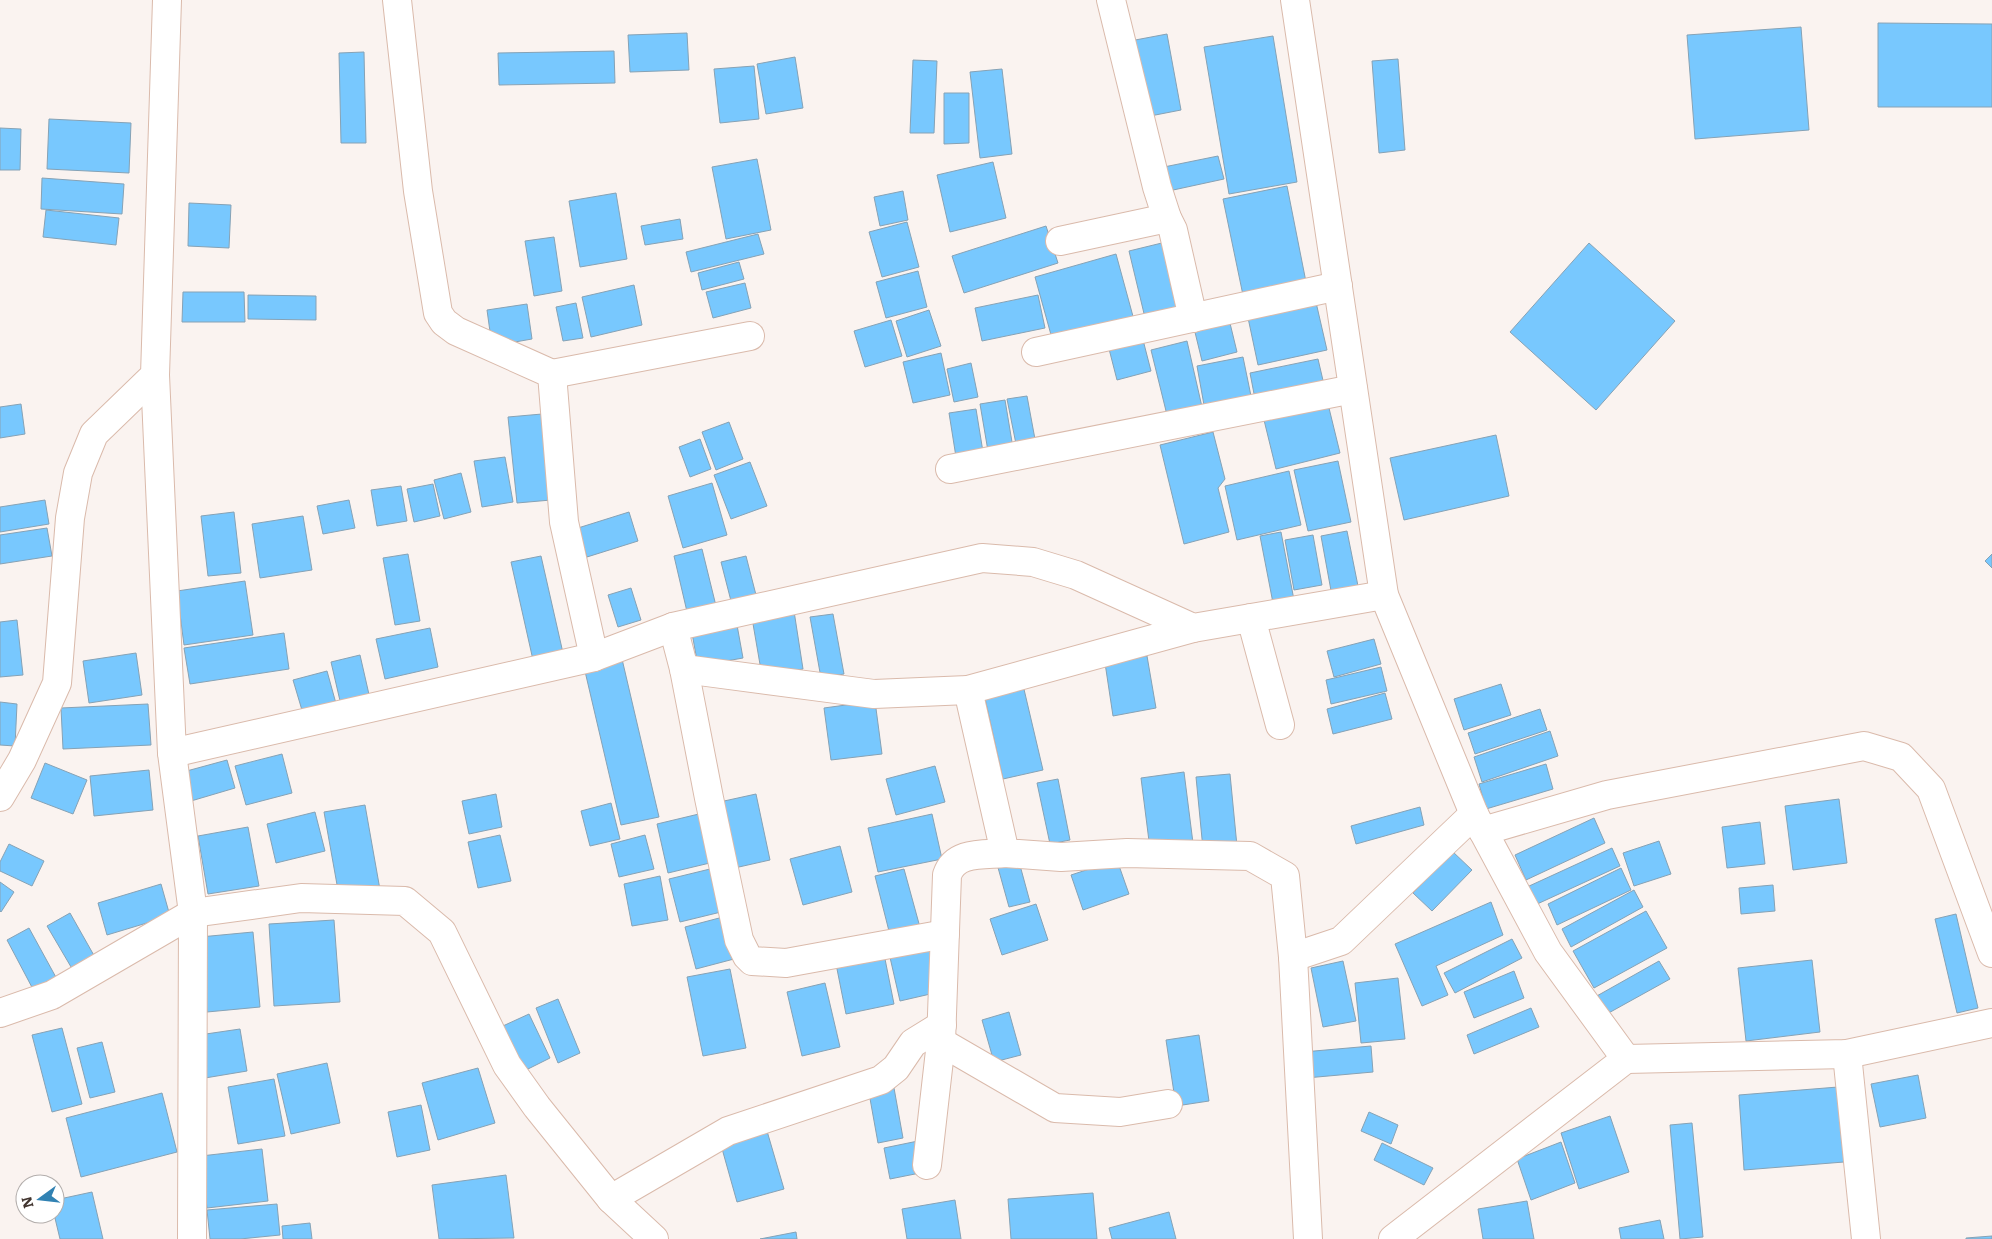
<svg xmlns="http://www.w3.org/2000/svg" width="1992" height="1239" viewBox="0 0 1992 1239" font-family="Literata,serif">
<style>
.building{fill:#78c8fe;stroke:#86a2b5}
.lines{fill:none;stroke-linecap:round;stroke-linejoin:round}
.street-casing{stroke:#dabaab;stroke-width:30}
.street{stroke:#fff;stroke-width:28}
</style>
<rect width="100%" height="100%" fill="#faf3f0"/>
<g class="building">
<polygon points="1878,23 1992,24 1992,107 1878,107"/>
<polygon points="1801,27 1809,130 1695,139 1687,35"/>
<polygon points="687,33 689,70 630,72 628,35"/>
<polygon points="1167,34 1181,110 1145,117 1130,41"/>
<polygon points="1273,36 1297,182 1229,194 1204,47"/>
<polygon points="614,51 615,83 499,85 498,53"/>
<polygon points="364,52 366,143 341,143 339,53"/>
<polygon points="795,57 803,108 766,114 757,64"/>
<polygon points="1398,59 1405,150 1379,153 1372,61"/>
<polygon points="913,60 937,61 934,133 910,133"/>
<polygon points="754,66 759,119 720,123 714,69"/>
<polygon points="1002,69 1012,154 980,158 970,72"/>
<polygon points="944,93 969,93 969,143 944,144"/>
<polygon points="49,119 131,123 129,173 47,169"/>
<polygon points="0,128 21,129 20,170 0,170"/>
<polygon points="1218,156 1224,179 1164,192 1159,168"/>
<polygon points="757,159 771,230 726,239 712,167"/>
<polygon points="993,162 1006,218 950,232 937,175"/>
<polygon points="42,178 124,184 122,214 41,209"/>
<polygon points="1287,186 1307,287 1244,300 1223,199"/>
<polygon points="903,191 908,220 880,226 874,197"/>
<polygon points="616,193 627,259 580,267 569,201"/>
<polygon points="189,203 231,205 229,248 188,246"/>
<polygon points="46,210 119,218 116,245 43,237"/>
<polygon points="680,219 683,239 645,245 641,226"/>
<polygon points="907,222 919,267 882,277 869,232"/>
<polygon points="1046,226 1058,263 964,293 952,256"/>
<polygon points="758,234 764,254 691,272 686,252"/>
<polygon points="554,237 562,291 534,296 525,241"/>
<polygon points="1170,241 1188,316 1147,326 1129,251"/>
<polygon points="1589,243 1675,321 1596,410 1510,332"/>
<polygon points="1116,254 1134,320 1053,342 1035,277"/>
<polygon points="739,262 744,279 702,290 698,273"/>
<polygon points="918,271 927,307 886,318 876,282"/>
<polygon points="745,283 751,308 713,318 706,292"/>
<polygon points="634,285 642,325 591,337 582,297"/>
<polygon points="183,292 244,292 245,322 182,322"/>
<polygon points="248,295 316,296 316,320 248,319"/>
<polygon points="1038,295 1045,328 982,341 975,308"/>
<polygon points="1315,298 1327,350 1258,365 1247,313"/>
<polygon points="576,303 583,338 563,341 556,307"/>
<polygon points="527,304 532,339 492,346 487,310"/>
<polygon points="929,310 941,346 907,357 896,321"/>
<polygon points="1228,315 1237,352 1202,361 1193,324"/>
<polygon points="891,320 902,356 865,367 854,331"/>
<polygon points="1142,336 1151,371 1117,380 1108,345"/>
<polygon points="1187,341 1202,407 1167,415 1151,350"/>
<polygon points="941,353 950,395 913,403 903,362"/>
<polygon points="1243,357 1251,396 1204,405 1197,366"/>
<polygon points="1318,359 1325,389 1256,404 1250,373"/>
<polygon points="971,363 978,397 954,402 947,369"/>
<polygon points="1027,396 1037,450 1018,454 1007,399"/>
<polygon points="1005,400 1014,454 989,457 980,404"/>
<polygon points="21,404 25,434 0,438 0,407"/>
<polygon points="1328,404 1340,453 1276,469 1264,420"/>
<polygon points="976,409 983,452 956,457 949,413"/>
<polygon points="542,414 551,500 517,503 508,417"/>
<polygon points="729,422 743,459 716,470 702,432"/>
<polygon points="1213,432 1225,479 1218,488 1229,532 1184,544 1160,445"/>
<polygon points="1496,435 1509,496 1404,520 1390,458"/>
<polygon points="700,439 711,469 690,477 679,447"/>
<polygon points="505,457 513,502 482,507 474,461"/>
<polygon points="1338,461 1351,522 1308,531 1294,470"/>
<polygon points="750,462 767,506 731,519 714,475"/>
<polygon points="1289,471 1301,525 1237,540 1225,486"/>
<polygon points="461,473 471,512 444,519 434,480"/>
<polygon points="712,483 727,535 683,548 668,496"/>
<polygon points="433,484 440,516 414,522 407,489"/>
<polygon points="401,486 407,521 377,526 371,490"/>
<polygon points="45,500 49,524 0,532 0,507"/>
<polygon points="349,500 355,528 323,534 317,506"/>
<polygon points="234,512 241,573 208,576 201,516"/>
<polygon points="629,512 638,541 587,557 578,528"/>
<polygon points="303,516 312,570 260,578 252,524"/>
<polygon points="47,528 52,556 0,564 0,535"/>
<polygon points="1347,531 1359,591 1332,596 1321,536"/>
<polygon points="1281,532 1294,600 1273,603 1260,536"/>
<polygon points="1313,535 1322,585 1294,590 1285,540"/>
<polygon points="702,549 717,610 688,616 674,556"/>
<polygon points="408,554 420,621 395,625 383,558"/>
<polygon points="1992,554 1992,568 1985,561"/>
<polygon points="541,556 563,653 533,660 511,562"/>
<polygon points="746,556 756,595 731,601 721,562"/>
<polygon points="245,581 253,635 184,645 177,591"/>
<polygon points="631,588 641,620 618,627 608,595"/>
<polygon points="794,611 803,669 762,676 752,618"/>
<polygon points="833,614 844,674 821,678 810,617"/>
<polygon points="17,620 23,675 0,677 0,622"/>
<polygon points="737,625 743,658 698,666 692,633"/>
<polygon points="430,628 438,667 385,679 376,639"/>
<polygon points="284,633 289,669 190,684 184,648"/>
<polygon points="1374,639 1381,664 1334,677 1327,651"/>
<polygon points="136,653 142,695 89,703 83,661"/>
<polygon points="360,655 373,712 344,718 331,662"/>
<polygon points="1147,656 1156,708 1113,716 1105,663"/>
<polygon points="622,659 659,817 621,825 584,667"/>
<polygon points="1381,667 1387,691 1331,704 1326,680"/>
<polygon points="327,671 340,718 307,727 293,680"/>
<polygon points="1501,684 1511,715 1464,730 1454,699"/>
<polygon points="1023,685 1043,770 1003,779 984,694"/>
<polygon points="1385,693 1392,719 1333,734 1327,709"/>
<polygon points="875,701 882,754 831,760 824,708"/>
<polygon points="0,702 17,704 15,746 0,745"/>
<polygon points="148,704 151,745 63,749 61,708"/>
<polygon points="1540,709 1547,730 1475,754 1468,733"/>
<polygon points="1550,731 1558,756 1482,782 1474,757"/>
<polygon points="282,754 292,793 246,805 235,766"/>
<polygon points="227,760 235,788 191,801 183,772"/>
<polygon points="45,763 87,780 73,814 31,798"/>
<polygon points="1546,764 1553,789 1486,809 1479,784"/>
<polygon points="935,766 945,802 896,815 886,779"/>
<polygon points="149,770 153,810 94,816 90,776"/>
<polygon points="1184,772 1193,843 1150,849 1141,778"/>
<polygon points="1230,774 1237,846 1203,849 1196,777"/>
<polygon points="1058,779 1070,840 1050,844 1037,783"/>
<polygon points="496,794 502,827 469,834 462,801"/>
<polygon points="756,794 770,860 730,869 715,803"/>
<polygon points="1839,799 1847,863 1793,870 1785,806"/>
<polygon points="611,803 620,839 590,846 581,811"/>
<polygon points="365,805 382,901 341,907 324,812"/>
<polygon points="1420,807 1424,825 1356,844 1351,826"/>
<polygon points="315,812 325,851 276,863 267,824"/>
<polygon points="703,813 714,862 668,873 657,824"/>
<polygon points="932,814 942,859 878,872 868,828"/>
<polygon points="1594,818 1605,843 1526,880 1515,855"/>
<polygon points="1760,822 1765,864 1727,868 1722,827"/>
<polygon points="248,827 259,886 208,894 198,836"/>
<polygon points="500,835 511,881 478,888 468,842"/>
<polygon points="645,835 654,869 619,877 611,844"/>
<polygon points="1659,841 1671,874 1634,886 1623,853"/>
<polygon points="9,844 44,861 32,886 0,871 0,862"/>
<polygon points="840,846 852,892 803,905 790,859"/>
<polygon points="1612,848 1620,866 1535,905 1527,887"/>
<polygon points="1452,851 1472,870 1432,911 1413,893"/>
<polygon points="1018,858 1030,902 1009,907 997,864"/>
<polygon points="1117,860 1129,894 1083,910 1071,875"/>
<polygon points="1621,868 1631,890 1557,925 1548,904"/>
<polygon points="710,869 721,912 680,922 669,879"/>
<polygon points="904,869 921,931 891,939 875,876"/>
<polygon points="660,876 668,920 632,926 624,884"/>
<polygon points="0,882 14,892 1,912 0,911"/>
<polygon points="161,884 170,916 107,935 98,903"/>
<polygon points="1773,885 1775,911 1741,914 1739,888"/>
<polygon points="1634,890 1643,907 1571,947 1562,929"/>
<polygon points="1491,902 1503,935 1436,966 1448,995 1422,1006 1395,944"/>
<polygon points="1036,904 1048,940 1002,955 990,919"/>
<polygon points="1646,911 1667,948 1594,988 1573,951"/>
<polygon points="70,913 96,959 74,972 47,926"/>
<polygon points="1956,914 1978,1008 1957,1013 1935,919"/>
<polygon points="723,917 734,959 696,969 685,927"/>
<polygon points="334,920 340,1002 274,1006 269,924"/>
<polygon points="29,928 58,981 35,993 7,940"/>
<polygon points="253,932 260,1007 207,1012 200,937"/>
<polygon points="1512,939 1522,958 1455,993 1444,973"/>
<polygon points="932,944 939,992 900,1001 889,953"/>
<polygon points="884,954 894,1004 846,1014 836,964"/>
<polygon points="1812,960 1820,1032 1746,1041 1738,968"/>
<polygon points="1343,961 1356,1021 1323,1027 1311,968"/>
<polygon points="1659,961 1670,979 1605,1015 1595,997"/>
<polygon points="730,969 746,1048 703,1056 687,977"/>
<polygon points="1514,971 1524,998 1474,1018 1464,992"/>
<polygon points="1398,978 1405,1039 1361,1043 1355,983"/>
<polygon points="825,983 840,1047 802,1056 787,992"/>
<polygon points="558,999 580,1053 558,1063 536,1008"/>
<polygon points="1531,1008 1539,1027 1474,1054 1467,1035"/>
<polygon points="1009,1012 1021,1055 994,1062 982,1020"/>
<polygon points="529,1014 550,1058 514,1076 492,1031"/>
<polygon points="62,1028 82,1104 52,1112 32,1035"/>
<polygon points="240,1029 247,1071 205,1078 199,1035"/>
<polygon points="1199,1035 1209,1101 1176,1106 1166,1040"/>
<polygon points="102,1042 115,1092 90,1098 77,1048"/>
<polygon points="1371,1046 1373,1072 1306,1078 1303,1052"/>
<polygon points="327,1063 340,1123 291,1134 277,1074"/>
<polygon points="478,1068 495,1123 438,1140 422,1083"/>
<polygon points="1918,1075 1926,1118 1880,1127 1871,1084"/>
<polygon points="274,1079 285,1136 238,1144 228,1087"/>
<polygon points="1838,1087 1844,1162 1744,1170 1739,1095"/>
<polygon points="894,1088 903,1138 878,1143 869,1093"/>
<polygon points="162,1093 177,1152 81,1177 66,1118"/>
<polygon points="421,1105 430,1150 397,1157 388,1112"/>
<polygon points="1369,1112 1398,1125 1391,1144 1361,1131"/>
<polygon points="1610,1116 1629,1172 1579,1189 1561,1133"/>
<polygon points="1692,1123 1703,1237 1680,1239 1670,1125"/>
<polygon points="767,1131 784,1189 737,1202 721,1145"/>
<polygon points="918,1141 925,1172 890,1179 884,1148"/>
<polygon points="1561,1142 1575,1183 1531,1200 1517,1159"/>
<polygon points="1382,1143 1433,1168 1424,1185 1374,1160"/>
<polygon points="262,1149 268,1201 207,1208 201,1156"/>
<polygon points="506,1175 514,1238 439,1239 432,1185"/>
<polygon points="92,1192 103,1239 60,1239 54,1214 55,1200"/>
<polygon points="1093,1193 1097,1239 1011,1239 1008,1199"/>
<polygon points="955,1200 961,1239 907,1239 902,1209"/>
<polygon points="1527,1201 1534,1239 1483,1239 1478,1209"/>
<polygon points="277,1204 280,1235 240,1239 210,1239 207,1210"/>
<polygon points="1169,1212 1176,1239 1112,1239 1109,1228"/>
<polygon points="1660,1220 1664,1239 1621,1239 1619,1228"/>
<polygon points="310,1223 312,1239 283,1239 282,1226"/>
<polygon points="796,1232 797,1239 760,1239"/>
<polygon points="1992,1236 1992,1239 1966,1239 1966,1238"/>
</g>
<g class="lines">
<g class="street-casing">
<g id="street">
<polyline points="397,0 418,191 438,313 444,322 456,331 552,374 564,522 594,657"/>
<polyline points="1111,0 1157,187 1167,218 1173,230 1193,318"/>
<polyline points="1295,0 1384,595 1474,814 1483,831 1548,952 1626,1059 1393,1239"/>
<polyline points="1060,241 1167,218"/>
<polyline points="1036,352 1338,286"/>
<polyline points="552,374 750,336"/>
<polyline points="155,375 172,753 193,913 192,1239"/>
<polyline points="950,469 1353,389"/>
<polyline points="1251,618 1280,725"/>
<polyline points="673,627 684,669 709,798 739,940 747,956 752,961 786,963 945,934"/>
<polyline points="684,669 874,694 968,690 1193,628"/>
<polyline points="968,690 1005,853 1061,857 1127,853 1250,856 1285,876 1293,957 1308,1239"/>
<polyline points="172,753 594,657 673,627 982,558 1033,562 1076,575 1193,628 1384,595"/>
<polyline points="0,797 22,760 57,683 70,518 78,473 94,434 155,375 167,0"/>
<polyline points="1483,831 1607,795 1864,746 1901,757 1931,789 1992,953"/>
<polyline points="1293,957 1341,941 1474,814"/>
<polyline points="0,1013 52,995 193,913 301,898 405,901 442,932 507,1065 537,1107 611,1199 654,1239"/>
<polyline points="941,1042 1055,1108 1120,1112 1168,1104"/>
<polyline points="1847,1054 1866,1239"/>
<polyline points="1626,1059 1847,1054 1992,1023"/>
<path d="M927,1165L941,1042L947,875C955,851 983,855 1005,853"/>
<polyline points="611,1199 728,1131 881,1080 896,1068 913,1043 942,1025"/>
</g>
</g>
<use href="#street" class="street"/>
</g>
<g transform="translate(40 1199) rotate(255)"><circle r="24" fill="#ffffff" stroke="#b3aeac"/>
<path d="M0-4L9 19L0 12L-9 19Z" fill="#3182b3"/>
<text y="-8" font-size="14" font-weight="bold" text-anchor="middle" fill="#42352f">N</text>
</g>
</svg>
